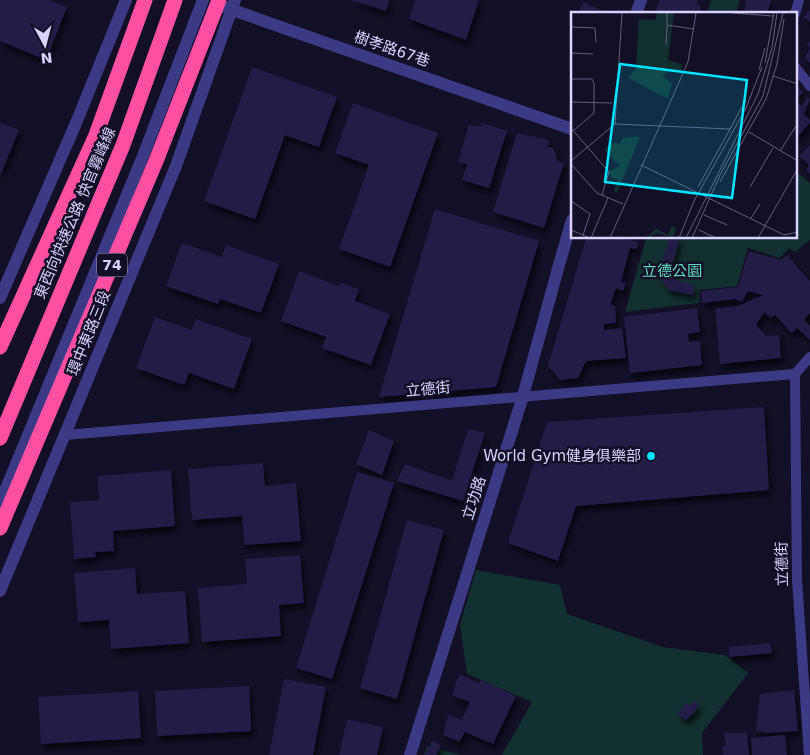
<svg xmlns="http://www.w3.org/2000/svg" width="810" height="755" viewBox="0 0 810 755" font-family="'DejaVu Sans','Noto Sans TC',sans-serif">
<style>
.green{fill:#12302f}
.building{fill:#241b47;filter:url(#shadow)}
.lines{fill:none;stroke-linecap:round;stroke-linejoin:round}
.lane{stroke:#3d3a85;stroke-width:10}
.street{stroke:#3d3a85;stroke-width:12}
.highway{stroke:#ff4fa3;stroke-width:15}
.poi-dot{fill:#00e5ff;stroke:#130f26;stroke-width:2}
.labels{text-anchor:middle;stroke-width:5;stroke-linejoin:round;paint-order:stroke}
.shield{fill:#130f26;stroke:#9e99be;stroke-width:1}
.shield-label{font-size:14px;font-weight:bold;fill:#d9d4ff}
.street-label{font-size:15px;fill:#d9d4ff;stroke:#130f26}
.park-label{font-size:15px;fill:#5fe0c0;stroke:#130f26}
.poi-label{font-size:15px;fill:#d9d4ff;stroke:#130f26;text-anchor:end}
.inset-road{fill:none;stroke:#625e7d;stroke-width:1}
.view{fill:#00e5ff;fill-opacity:0.15;stroke:#00e5ff;stroke-width:2.5}
.inset-edge{fill:none;stroke:#d9d4ff;stroke-width:2.5}
</style>
<defs>
<filter id="shadow"><feDropShadow dx="3" dy="5.5" stdDeviation="2.5" flood-color="#0009"/></filter>
</defs>
<rect width="100%" height="100%" fill="#130f26"/>
<g class="green">
<polygon points="711,0 740,0 736,14 707,14"/>
<polygon points="796,171 810,183 810,240 795,252 789,248 780,258 748,248 737,286 700,290 699,303 625,312 646,238 796,238"/>
<polygon points="476,570 560,585 567,614 663,647 725,655 748,673 702,733 703,755 502,755 532,702 467,674 460,625"/>
<polygon points="427,746 461,755 424,755"/>
</g>
<g class="building">
<polygon points="0,0 49,0 67,7 46,60 0,41"/>
<polygon points="351,0 389,0 386,11"/>
<polygon points="415,0 479,0 466,40 409,19"/>
<polygon points="659,0 698,0 697,5 701,6 700,10 703,10 702,14 655,14"/>
<polygon points="746,0 771,0 767,14 744,14"/>
<polygon points="583,2 605,12 606,9 616,14 578,14"/>
<polygon points="810,10 810,22 804,17"/>
<polygon points="810,41 810,63 805,57 810,48 807,44"/>
<polygon points="252,67 337,97 319,147 285,135 255,219 204,201"/>
<polygon points="796,86 803,92 796,99"/>
<polygon points="807,97 810,99 804,114 810,120 810,123 796,138 796,100 802,106"/>
<polygon points="353,103 438,133 390,267 339,249 369,165 335,153"/>
<polygon points="0,122 19,130 0,176"/>
<polygon points="482,123 507,131 489,188 462,180 467,164 458,162 469,125 481,127"/>
<polygon points="517,133 549,140 548,147 553,148 557,157 556,160 564,163 544,228 493,212"/>
<polygon points="810,145 810,174 806,170 809,165 799,156"/>
<polygon points="435,209 539,241 496,387 379,397"/>
<polygon points="586,238 632,238 631,240 638,242 637,249 630,248 621,282 626,283 623,291 616,288 610,304 615,306 616,323 604,324 604,330 622,328 626,358 586,361 578,378 560,380 548,366"/>
<polygon points="670,238 680,238 671,270 676,280 695,286 693,295 668,290 658,272"/>
<polygon points="182,243 222,257 226,245 279,264 261,313 220,299 218,304 166,286"/>
<polygon points="749,251 781,260 787,255 810,281 810,313 804,320 810,326 810,340 797,328 792,333 775,315 771,318 764,312 756,325 766,336 779,335 781,358 720,364 715,309 738,306 763,295 748,291 742,302 735,299 702,303 701,291 738,287"/>
<polygon points="299,271 339,286 341,283 359,289 355,301 390,314 371,365 322,348 326,337 281,321"/>
<polygon points="697,308 700,332 688,334 689,342 700,341 702,365 630,373 624,317"/>
<polygon points="155,317 191,330 196,319 252,339 234,389 189,373 184,385 136,368"/>
<polygon points="764,407 769,490 576,506 558,561 508,543 547,422"/>
<polygon points="468,429 485,433 463,501 397,481 405,464 452,481"/>
<polygon points="369,430 394,441 382,475 356,464"/>
<polygon points="263,463 265,486 296,483 301,541 244,545 242,516 192,520 188,469"/>
<polygon points="171,470 175,526 113,531 114,551 95,552 96,557 74,559 70,502 99,500 97,476"/>
<polygon points="357,472 394,483 332,679 296,668"/>
<polygon points="407,520 444,530 397,699 360,688"/>
<polygon points="300,555 304,603 279,605 281,636 202,642 198,588 247,584 245,559"/>
<polygon points="135,568 137,594 185,591 189,643 111,649 109,620 78,622 74,573"/>
<polygon points="770,643 772,653 729,657 729,647"/>
<polygon points="459,674 479,683 481,680 516,696 493,744 465,732 459,742 443,735 448,715 462,720 470,702 452,696"/>
<polygon points="284,679 326,687 313,755 269,755"/>
<polygon points="249,686 251,731 157,736 155,691"/>
<polygon points="794,690 798,731 767,733 756,731 760,694"/>
<polygon points="138,691 141,738 41,744 38,697"/>
<polygon points="694,701 700,705 695,710 696,711 686,720 677,714 687,703 690,706"/>
<polygon points="347,719 383,727 377,755 339,755"/>
<polygon points="724,733 747,733 749,755 723,755 722,747 726,746"/>
<polygon points="785,735 787,755 752,755 751,738"/>
<polygon points="432,741 441,745 436,755 425,755"/>
</g>
<g class="lines">
<g class="lane">
<polyline points="795,14 799,0"/>
<polyline points="796,68 810,86"/>
<polyline points="795,374 797,580 809,755"/>
<polyline points="65,435 795,374 810,357"/>
</g>
<g class="street">
<polyline points="224,7 572,129"/>
<polyline points="636,14 641,0"/>
<polyline points="0,298 76,123 126,0"/>
<polyline points="0,503 143,156 203,0"/>
<polyline points="0,591 176,166 235,0"/>
<polyline points="410,755 523,396 559,265 572,220"/>
</g>
<g class="highway">
<polyline points="0,347 96,135 145,0"/>
<polyline points="0,438 123,145 175,0"/>
<polyline points="0,528 156,161 219,0"/>
</g>
</g>
<circle class="poi-dot" cx="651" cy="456" r="5"/>
<g class="labels">
<rect class="shield" x="97" y="253.5" width="30" height="23" rx="4"/>
<g class="shield-label">
<text x="112" y="270">74</text>
</g>
<g class="street-label">
<text transform="translate(392 49) rotate(19)" y="5">樹孝路67巷</text>
<text transform="translate(75 213) rotate(-67)" y="5">東西向快速公路 快官霧峰線</text>
<text transform="translate(89 333) rotate(-68)" y="5">環中東路三段</text>
<text transform="translate(428 389) rotate(-5)" y="5">立德街</text>
<text transform="translate(474 498) rotate(-72)" y="5">立功路</text>
<text transform="translate(782 564) rotate(-91)" y="5">立德街</text>
</g>
<g class="park-label">
<text x="672" y="276">立德公園</text>
</g>
<g class="poi-label">
<text x="641" y="461">World Gym健身俱樂部</text>
</g>
</g>
<g transform="translate(571 12)">
<rect width="226" height="226" fill="#130f26"/>
<path d="M86,1H103L97,48L112,53L109,61L98,57L92,65L101,71L97,87L57,66L65,57L68,7L85,8ZM57,125H69L46,181L43,179L47,167L41,166L38,159L49,154L33,137L44,130L49,132L51,127ZM101,214L105,216L102,226L87,221L75,226L85,217L97,223Z" fill="#12302f"/>
<path class="inset-road" d="M96,1V13L123,17M162,1L202,4M1,15L24,16L25,30M95,32L96,13M0,41L22,42M194,51L203,1M188,58L194,36M202,64L227,72M0,67H21L23,71V101L2,119M0,90L41,91M44,112L51,1M0,116L38,160L31,183M178,120L227,149M209,139L227,111M0,149L44,112L159,117M0,152L26,181L52,192M70,153L213,223L227,220M149,170L195,87L206,52L213,7M127,175L175,88M179,175L202,136M0,189L19,202L12,223M133,203L156,213M180,206L189,192M0,218L19,226M128,218L145,226M20,226L37,186M39,226L117,50L125,1M108,226L123,189L175,96L191,55M115,226L187,82L201,36L206,1M121,226L149,163L192,84L212,1M187,226L227,156"/>
<path class="view" d="M49,52L176,68L161,186L34,170Z"/>
<rect width="226" height="226" class="inset-edge"/>
</g>
<g transform="translate(45 45) rotate(173)" stroke="#130f26" stroke-width="4" paint-order="stroke">
<path d="M0-4L9 19L0 12L-9 19Z" fill="#d9d4ff"/>
<text y="-8" font-size="14" font-weight="bold" text-anchor="middle" fill="#d9d4ff">N</text>
</g>
</svg>
